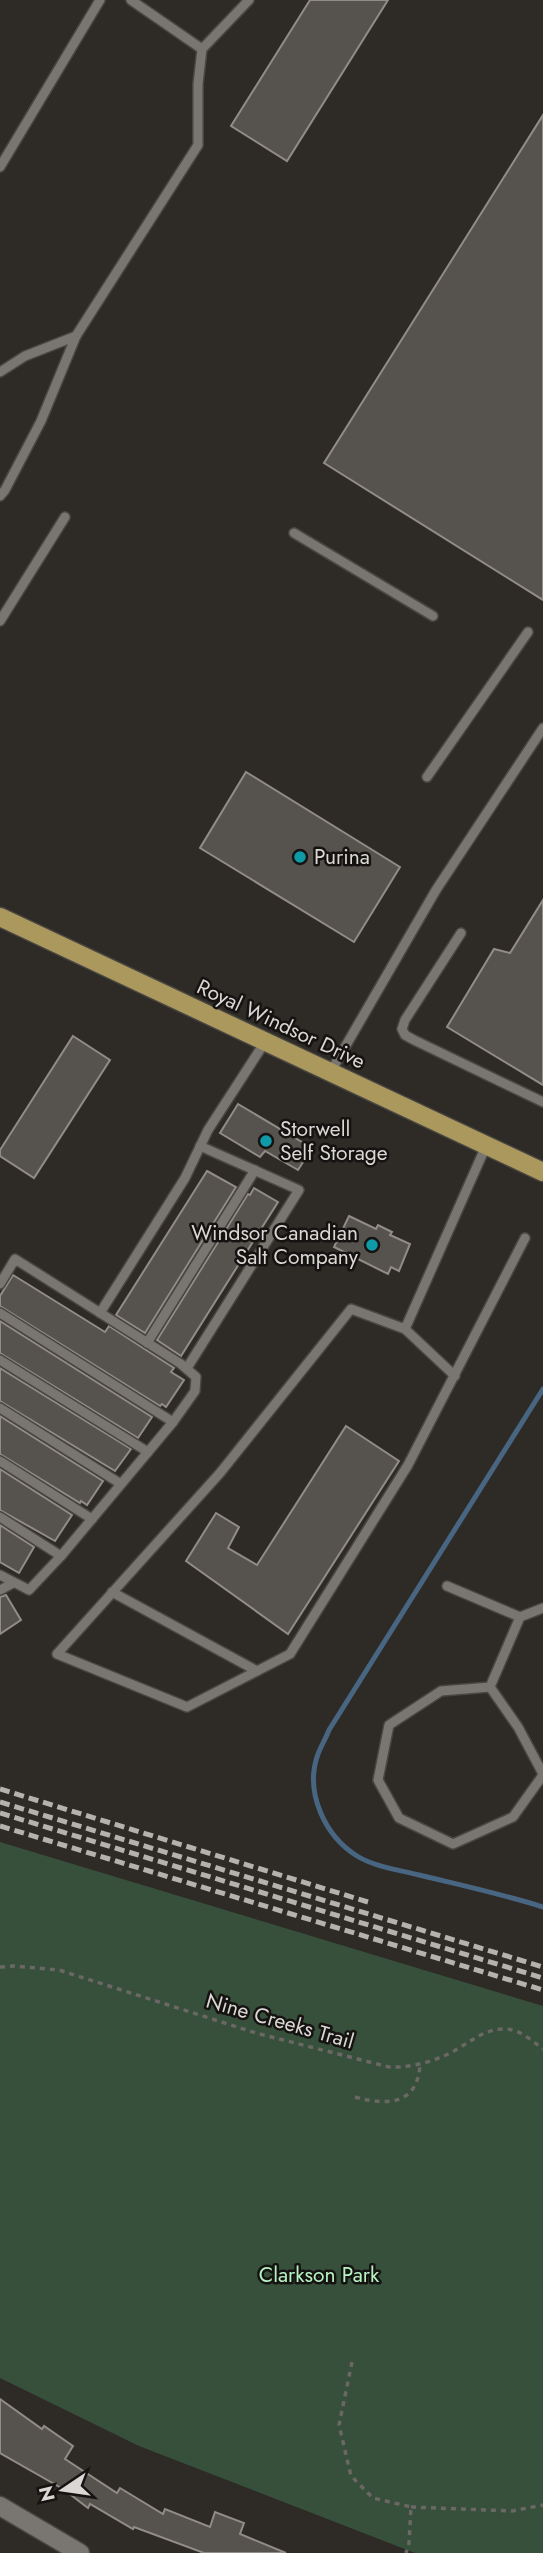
<svg xmlns="http://www.w3.org/2000/svg" width="543" height="2553" viewBox="0 0 543 2553" font-family="Jost,sans-serif">
<style>
.green{fill:#37503c}
.lines{fill:none;stroke-linecap:round;stroke-linejoin:round}
.stream{stroke:#486581;stroke-width:5}
.building{fill:#56524d;stroke:#918c87;stroke-width:2}
.service-casing{stroke:#494642;stroke-width:12}
.minor-casing{stroke:#494642;stroke-width:21}
.primary-casing{stroke:#494642;stroke-width:21}
.path{stroke:#6b6764;stroke-width:3.5;stroke-dasharray:5 5;stroke-linecap:butt}
.service{stroke:#797570;stroke-width:9}
.minor{stroke:#797570;stroke-width:18}
.primary{stroke:#aa985d;stroke-width:18}
.rail{stroke:#b5b1af;stroke-width:5;stroke-dasharray:10 5;stroke-linecap:butt}
.culture-dot{fill:#0f9aa8;stroke:#151311;stroke-width:2.5}
.labels{text-anchor:middle;stroke-width:5;stroke-linejoin:round;paint-order:stroke}
.poi-label{font-size:21px;fill:#dad7d5;stroke:#151311;text-anchor:start}
.street-label{font-size:21px;fill:#dad7d5;stroke:#151311}
.park-label{font-size:21px;fill:#b7f2c3;stroke:#151311}
</style>
<rect width="100%" height="100%" fill="#2e2a26"/>
<polygon class="green" points="0,1842 543,2006 543,2553 415,2553 139,2446 0,2378"/>
<g class="lines">
<path class="stream" d="M543,1389L329,1730C326,1738 321,1746 318,1754C304,1792 325,1836 357,1856C375,1867 399,1870 419,1875C460,1885 502,1894 543,1907"/>
</g>
<g class="building">
<polygon points="310,0 388,0 287,161 231,126"/>
<polygon points="543,115 543,600 324,463"/>
<polygon points="246,772 400,867 354,942 200,848"/>
<polygon points="543,900 543,1085 447,1027 494,949 510,953"/>
<polygon points="73,1036 110,1060 34,1178 0,1156 0,1150"/>
<polygon points="238,1104 312,1148 298,1170 265,1151 260,1157 220,1133"/>
<polygon points="207,1171 236,1187 145,1333 116,1315"/>
<polygon points="254,1188 278,1202 181,1356 157,1340 248,1194 250,1195"/>
<polygon points="349,1216 376,1229 378,1225 392,1232 390,1235 410,1244 399,1271 391,1267 388,1274 334,1247"/>
<polygon points="13,1275 105,1332 109,1326 174,1368 171,1372 184,1380 166,1407 162,1404 160,1406 0,1306 0,1296"/>
<polygon points="0,1321 152,1417 138,1438 0,1353"/>
<polygon points="0,1368 131,1449 115,1471 0,1401"/>
<polygon points="0,1416 103,1481 87,1505 81,1501 80,1503 0,1454"/>
<polygon points="346,1426 399,1461 288,1634 186,1561 216,1513 239,1527 228,1548 257,1565"/>
<polygon points="0,1469 72,1515 55,1541 0,1510"/>
<polygon points="0,1525 34,1547 19,1573 0,1562"/>
<polygon points="6,1595 21,1620 0,1634 0,1597"/>
<polygon points="0,2399 42,2429 44,2426 73,2446 65,2459 117,2493 120,2488 163,2514 165,2509 210,2527 215,2512 244,2523 240,2534 286,2553 204,2553 134,2527 133,2529 90,2504 88,2508 63,2489 0,2453"/>
</g>
<g class="lines">
<g class="service-casing">
<g id="service">
<polyline points="131,0 202,49"/>
<polyline points="0,167 100,0"/>
<polyline points="0,372 25,356 76,336 198,145 198,84 202,49 249,0"/>
<polyline points="0,496 5,490 41,421 76,336"/>
<polyline points="294,533 433,616"/>
<polyline points="0,621 65,517"/>
<polyline points="427,777 528,632"/>
<polyline points="461,933 405,1020 402,1029 405,1035 414,1040 543,1102"/>
<polyline points="330,1073 436,890 543,728"/>
<polyline points="486,1146 405,1329 351,1309 220,1473 57,1654 187,1707 290,1654 408,1465 525,1238"/>
<polyline points="0,1284 15,1259 181,1364 196,1377 195,1391 173,1422 61,1556 29,1590 0,1575"/>
<polyline points="0,1313 173,1422"/>
<polyline points="100,1313 185,1178 208,1130 265,1042"/>
<polyline points="405,1329 455,1376"/>
<polyline points="147,1343 255,1170"/>
<polyline points="0,1360 148,1452"/>
<polyline points="187,1368 299,1190 200,1146"/>
<polyline points="0,1408 121,1484"/>
<polyline points="0,1461 92,1519"/>
<polyline points="0,1517 61,1556"/>
<polyline points="447,1586 520,1617"/>
<polyline points="0,1590 13,1583"/>
<polyline points="112,1592 257,1671"/>
<polyline points="543,1608 520,1617 490,1687 441,1691 389,1725 378,1780 399,1818 453,1844 513,1817 543,1775"/>
<polyline points="490,1687 518,1727 543,1774"/>
</g>
</g>
<g class="minor-casing">
<polyline id="minor" points="0,2506 80,2553"/>
</g>
<g class="primary-casing">
<polyline id="primary" points="0,917 543,1172"/>
</g>
<g class="path">
<path d="M0,1967L14,1966L59,1970L256,2033L389,2067C408,2068 428,2063 446,2055C466,2046 483,2028 505,2029C520,2029 532,2041 543,2049"/>
<path d="M355,2097C387,2106 418,2105 420,2064"/>
<polyline points="352,2362 339,2425 351,2476 373,2498 411,2507 409,2543 406,2553"/>
<polyline points="411,2507 512,2511 543,2505"/>
</g>
<use href="#service" class="service"/>
<use href="#minor" class="minor"/>
<use href="#primary" class="primary"/>
<g class="rail">
<polyline points="0,1789 368,1902"/>
<polyline points="0,1802 543,1967"/>
<polyline points="0,1813 543,1978"/>
<polyline points="0,1826 543,1990"/>
</g>
</g>
<g class="culture-dot">
<circle cx="300" cy="857" r="7"/>
<circle cx="266" cy="1141" r="7"/>
<circle cx="372" cy="1245" r="7"/>
</g>
<g class="labels">
<g class="poi-label">
<text x="314" y="864">Purina</text>
<text x="280" y="1136">Storwell<tspan x="280" dy="24">Self Storage</tspan></text>
<text x="358" y="1240" text-anchor="end">Windsor Canadian<tspan x="358" dy="24">Salt Company</tspan></text>
</g>
<g class="street-label">
<text transform="translate(281 1024) rotate(25)" y="7">Royal Windsor Drive</text>
<text transform="translate(280 2021) rotate(16)" y="7">Nine Creeks Trail</text>
</g>
<g class="park-label">
<text x="319" y="2282">Clarkson Park</text>
</g>
</g>
<g transform="translate(63 2490) rotate(257)" stroke="#151311" stroke-width="5" paint-order="stroke">
<path d="M0-5L12 26L0 18L-12 26Z" fill="#dad7d5"/>
<text y="-10" font-size="19" font-weight="bold" text-anchor="middle" fill="#dad7d5">N</text>
</g>
</svg>
